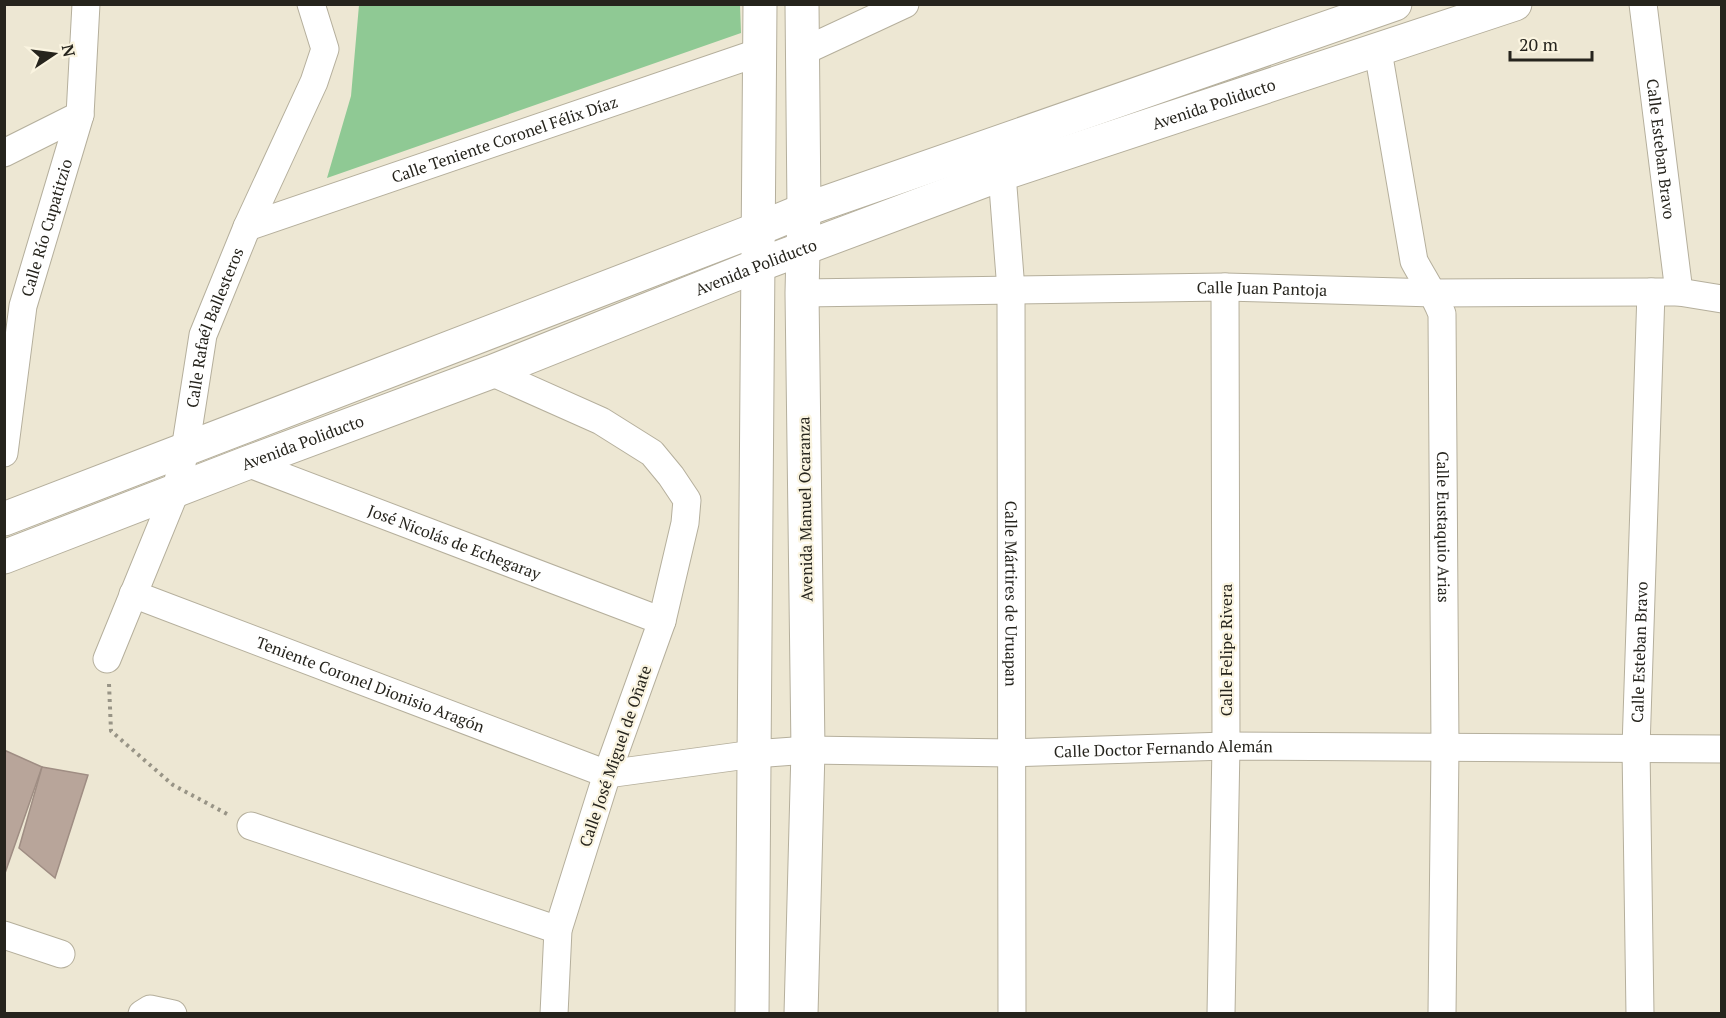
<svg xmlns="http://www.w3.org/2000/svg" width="1726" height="1018" viewBox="0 0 1726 1018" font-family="'PT Serif',serif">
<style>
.green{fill:#8fc994}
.building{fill:#b8a59a;stroke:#9f8d83;stroke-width:1.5}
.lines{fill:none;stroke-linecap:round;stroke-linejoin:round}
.street-casing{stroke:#b5af9c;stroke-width:29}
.secondary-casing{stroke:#b5af9c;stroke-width:35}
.path{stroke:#989486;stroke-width:4;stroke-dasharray:3 4.5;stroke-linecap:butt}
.street{stroke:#fff;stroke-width:27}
.secondary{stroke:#fff;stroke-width:33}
.labels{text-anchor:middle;stroke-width:4.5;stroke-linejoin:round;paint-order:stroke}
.street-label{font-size:16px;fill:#26241d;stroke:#faf4e0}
</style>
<rect width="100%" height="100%" fill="#ede7d3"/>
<polygon class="green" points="359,5 740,5 741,33 327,178 351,96"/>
<g class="building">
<polygon points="4,750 42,767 4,876"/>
<polygon points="42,767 88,775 55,878 19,848"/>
</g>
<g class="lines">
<g class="street-casing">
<g id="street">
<path id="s1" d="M1643,4L1679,292"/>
<polyline points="804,51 905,4"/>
<path id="s2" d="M1378,51L1414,261C1424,280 1435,295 1442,314L1445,747L1442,1014"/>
<polyline points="4,153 80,115"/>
<path id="s3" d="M1002,174L1011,290L1012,1014"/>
<path id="s4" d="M247,227L760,52"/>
<path id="s5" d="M802,293L1225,287L1434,293L1651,292H1679L1722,299"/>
<polyline points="491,372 601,421 652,453 671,476 687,500 685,523 662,621 607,774 558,930 554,1014"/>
<path id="s6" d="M4,453L23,306L80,115L86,4"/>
<path id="s7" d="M247,463L662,621"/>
<path id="s8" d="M133,594L607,774L754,754L808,750L1011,753L1226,746L1722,749"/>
<path id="s9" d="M107,659L176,490L185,450L203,335L247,227L314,82L325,49L311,4"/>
<polyline points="251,826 558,930"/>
<polyline points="4,935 61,954"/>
<polyline points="142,1014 150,1009 173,1014"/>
<polyline points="1221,1014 1226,746 1225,287"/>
<path id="s10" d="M1640,1014L1636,748L1651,292"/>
</g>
</g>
<g class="secondary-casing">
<g id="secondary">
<polyline points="4,519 758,229 804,210 1395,4"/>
<path id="s11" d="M4,557L247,463L491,372L759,265L1002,174L1515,4"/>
<polyline points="752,1014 760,4"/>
<polyline points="801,1014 808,750 802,293 804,210 802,4"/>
</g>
</g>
<polyline class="path" points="109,684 111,731 173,785 229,815"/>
<use href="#street" class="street"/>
<use href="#secondary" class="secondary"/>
</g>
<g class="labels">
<g class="street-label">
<text dy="6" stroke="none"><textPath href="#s11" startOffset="1292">Avenida Poliducto</textPath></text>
<text dy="6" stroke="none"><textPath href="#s4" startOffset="272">Calle Teniente Coronel Félix Díaz</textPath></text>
<text dy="6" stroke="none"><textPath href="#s1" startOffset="146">Calle Esteban Bravo</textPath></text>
<text dy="6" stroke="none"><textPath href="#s6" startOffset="230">Calle Río Cupatitzio</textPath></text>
<text dy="6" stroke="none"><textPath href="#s11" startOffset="806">Avenida Poliducto</textPath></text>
<text dy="6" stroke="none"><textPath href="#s5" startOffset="460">Calle Juan Pantoja</textPath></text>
<text dy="6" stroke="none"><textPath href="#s9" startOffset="350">Calle Rafaél Ballesteros</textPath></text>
<text dy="6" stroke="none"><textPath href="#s11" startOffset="320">Avenida Poliducto</textPath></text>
<text transform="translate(805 509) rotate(-91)" y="6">Avenida Manuel Ocaranza</text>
<text dy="6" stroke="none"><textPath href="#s2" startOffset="486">Calle Eustaquio Arias</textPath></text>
<text dy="6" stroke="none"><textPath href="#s7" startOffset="222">José Nicolás de Echegaray</textPath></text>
<text dy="6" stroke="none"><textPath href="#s3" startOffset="420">Calle Mártires de Uruapan</textPath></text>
<text transform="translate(1226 650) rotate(-90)" y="6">Calle Felipe Rivera</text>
<text dy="6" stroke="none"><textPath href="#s10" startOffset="362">Calle Esteban Bravo</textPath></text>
<text dy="6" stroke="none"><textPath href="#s8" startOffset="254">Teniente Coronel Dionisio Aragón</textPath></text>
<text dy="6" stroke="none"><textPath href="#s8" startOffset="1065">Calle Doctor Fernando Alemán</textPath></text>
<text transform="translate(615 756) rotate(-71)" y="6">Calle José Miguel de Oñate</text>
</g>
</g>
<rect width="1726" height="1018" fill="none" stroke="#26241d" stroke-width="12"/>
<g transform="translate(54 54) rotate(77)" stroke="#faf4e0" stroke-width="4.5" paint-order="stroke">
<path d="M0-4.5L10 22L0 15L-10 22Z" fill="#26241d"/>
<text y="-9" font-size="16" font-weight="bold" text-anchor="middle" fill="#26241d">N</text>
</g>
<path d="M1510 51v9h82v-9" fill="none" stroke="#26241d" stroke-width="3"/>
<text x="1519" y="51" font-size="18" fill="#26241d" stroke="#faf4e0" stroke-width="4.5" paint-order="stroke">20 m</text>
</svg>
